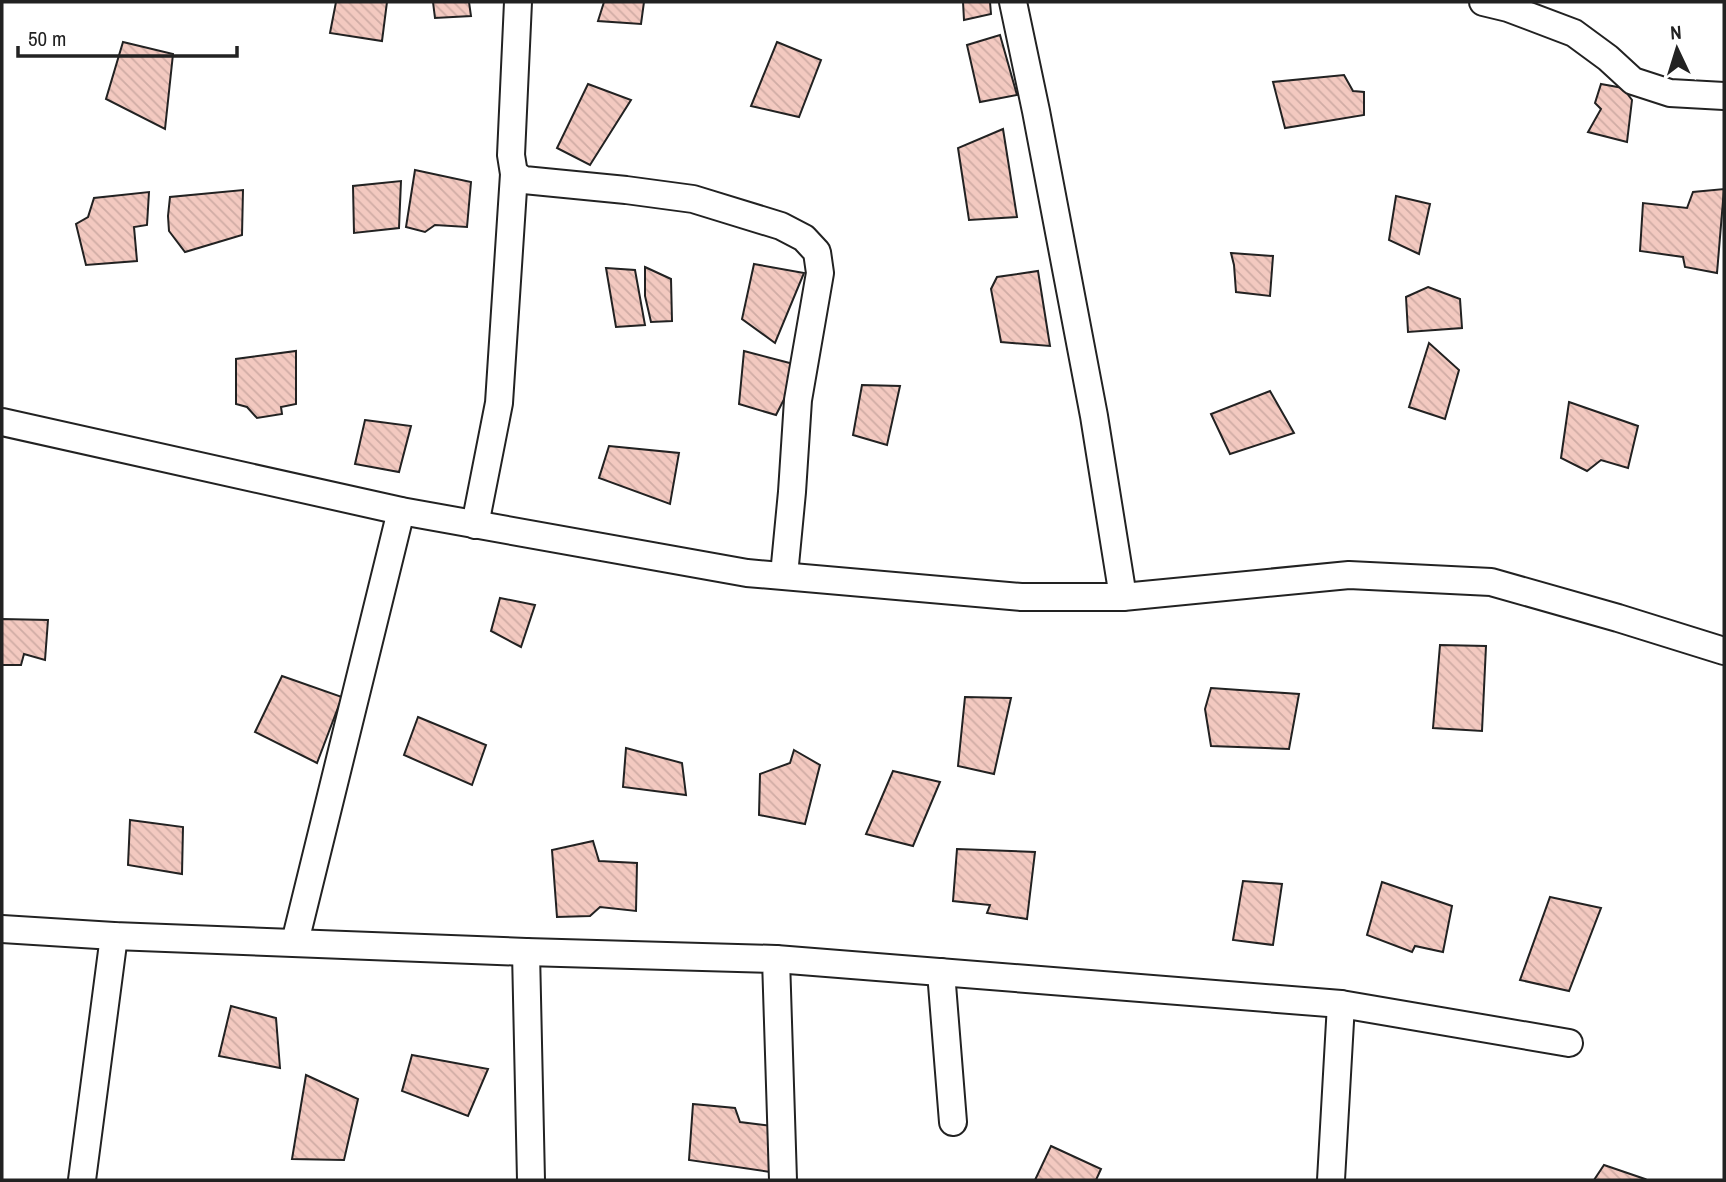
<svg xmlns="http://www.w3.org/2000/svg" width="1726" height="1182" viewBox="0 0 1726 1182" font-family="'Archivo Narrow',sans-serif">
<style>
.building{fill:url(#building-back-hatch);stroke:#222;stroke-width:2}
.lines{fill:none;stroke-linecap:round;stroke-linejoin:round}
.street-casing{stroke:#222;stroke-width:30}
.street{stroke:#fff;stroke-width:26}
</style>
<defs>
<pattern id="building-back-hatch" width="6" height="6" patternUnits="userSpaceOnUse" patternTransform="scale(1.75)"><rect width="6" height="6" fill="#f3c9c0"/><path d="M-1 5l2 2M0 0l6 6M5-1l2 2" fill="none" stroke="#d0aca5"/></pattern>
</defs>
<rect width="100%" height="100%" fill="#fff"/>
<g class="building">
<polygon points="336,2 387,2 382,41 330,33"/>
<polygon points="433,2 469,2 471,16 435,18"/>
<polygon points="604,2 644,2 641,24 598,21"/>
<polygon points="963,2 990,2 991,14 964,20"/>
<polygon points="1000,35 1017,95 980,102 967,45"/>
<polygon points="123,42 173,54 165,129 106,99"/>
<polygon points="777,42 821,60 799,117 751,106"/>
<polygon points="1344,75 1353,91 1364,92 1364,115 1285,128 1273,82"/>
<polygon points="588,84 631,100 590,165 557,148"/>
<polygon points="1601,84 1623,88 1632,100 1627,142 1588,132 1601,109 1595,103"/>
<polygon points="1003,129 1017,217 969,220 958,148"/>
<polygon points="415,170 471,182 467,227 435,225 425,232 406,227"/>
<polygon points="401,181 399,228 354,233 353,186"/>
<polygon points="1724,189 1717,273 1685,267 1683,257 1640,251 1643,203 1687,208 1693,192"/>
<polygon points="243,190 242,235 185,252 169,231 168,216 170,197"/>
<polygon points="149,192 147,225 134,227 137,261 86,265 76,224 88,217 94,198"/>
<polygon points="1396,196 1430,204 1419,254 1389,240"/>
<polygon points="1231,253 1273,256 1270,296 1236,292 1234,265"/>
<polygon points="754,264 804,273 775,343 742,319"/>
<polygon points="645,267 671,279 672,321 651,322 645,296"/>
<polygon points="606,268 635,270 645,325 616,327"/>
<polygon points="1038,271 1050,346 1001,342 991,289 997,277"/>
<polygon points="1428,287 1460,299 1462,328 1408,332 1406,297"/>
<polygon points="1429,343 1459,370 1445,419 1409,407"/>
<polygon points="296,351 296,404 281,407 282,414 257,418 247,407 236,404 236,359"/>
<polygon points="744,351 801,366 776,415 739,404"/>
<polygon points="862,385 900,386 887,445 853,435"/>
<polygon points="1270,391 1294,433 1230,454 1211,414"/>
<polygon points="1569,402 1638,426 1628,468 1601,460 1587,471 1561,458"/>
<polygon points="365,420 411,426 399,472 355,464"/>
<polygon points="609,446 679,453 670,504 599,478"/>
<polygon points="500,598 535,605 521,647 491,631"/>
<polygon points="2,619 48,620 45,660 24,654 21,665 2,665"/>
<polygon points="1440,645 1486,646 1482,731 1433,728"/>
<polygon points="282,676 342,697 317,763 255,732"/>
<polygon points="1211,688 1299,694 1289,749 1211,746 1205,709"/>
<polygon points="965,697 1011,698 994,774 958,766"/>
<polygon points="418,717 486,745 472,785 404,755"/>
<polygon points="626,748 682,763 686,795 623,787"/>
<polygon points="794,750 820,765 805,824 759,815 760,774 790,763"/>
<polygon points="893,771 940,782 913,846 866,834"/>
<polygon points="130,820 183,827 182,874 128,865"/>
<polygon points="593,841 599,861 637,863 636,911 600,907 590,916 557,917 552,850"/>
<polygon points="957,849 1035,852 1027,919 987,913 990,905 953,901"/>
<polygon points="1243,881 1282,884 1273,945 1233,940"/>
<polygon points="1382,882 1452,906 1443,952 1415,946 1412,952 1367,935"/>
<polygon points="1550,897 1601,908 1569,991 1520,980"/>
<polygon points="231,1006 276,1018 280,1068 219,1056"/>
<polygon points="412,1055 488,1069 468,1116 402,1091"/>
<polygon points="306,1075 358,1099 344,1160 292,1159"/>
<polygon points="693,1104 735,1108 740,1122 780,1127 777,1173 689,1160"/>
<polygon points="1051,1146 1101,1169 1096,1180 1035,1180"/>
<polygon points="1604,1165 1645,1179 1644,1180 1594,1180"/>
</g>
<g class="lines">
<g class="street-casing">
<g id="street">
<polyline points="1013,2 1036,111 1094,416 1123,597"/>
<polyline points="1483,2 1508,8 1574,33 1608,58 1633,81 1670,93 1724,96"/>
<polyline points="514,174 524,180 626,190 693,199 781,226 804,238 817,252 820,273 798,400 792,492 784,575"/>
<polyline points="2,422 401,511 747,573 1021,597 1123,597 1349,575 1491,582 1618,618 1724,651"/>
<polyline points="475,525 499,403 514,174 511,155 518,2"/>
<polyline points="2,929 114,936 526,952 776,959 1341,1004 1569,1043"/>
<polyline points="295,942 401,511"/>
<polyline points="526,952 531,1180"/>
<polyline points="776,959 783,1180"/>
<polyline points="941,972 953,1122"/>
<polyline points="82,1180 114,936"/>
<polyline points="1331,1180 1341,1004"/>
</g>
</g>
<use href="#street" class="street"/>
</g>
<rect width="1726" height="1182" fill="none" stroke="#222222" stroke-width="7"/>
<g transform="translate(1677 49) rotate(356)" stroke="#ffffff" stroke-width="5" paint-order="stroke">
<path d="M0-5L12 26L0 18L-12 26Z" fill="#222222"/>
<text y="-10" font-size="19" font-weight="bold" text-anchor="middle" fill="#222222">N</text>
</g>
<path d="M18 46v10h219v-10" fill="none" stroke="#222222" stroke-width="3.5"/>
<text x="28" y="46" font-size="21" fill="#222222" stroke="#ffffff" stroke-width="5" paint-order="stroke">50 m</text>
</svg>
